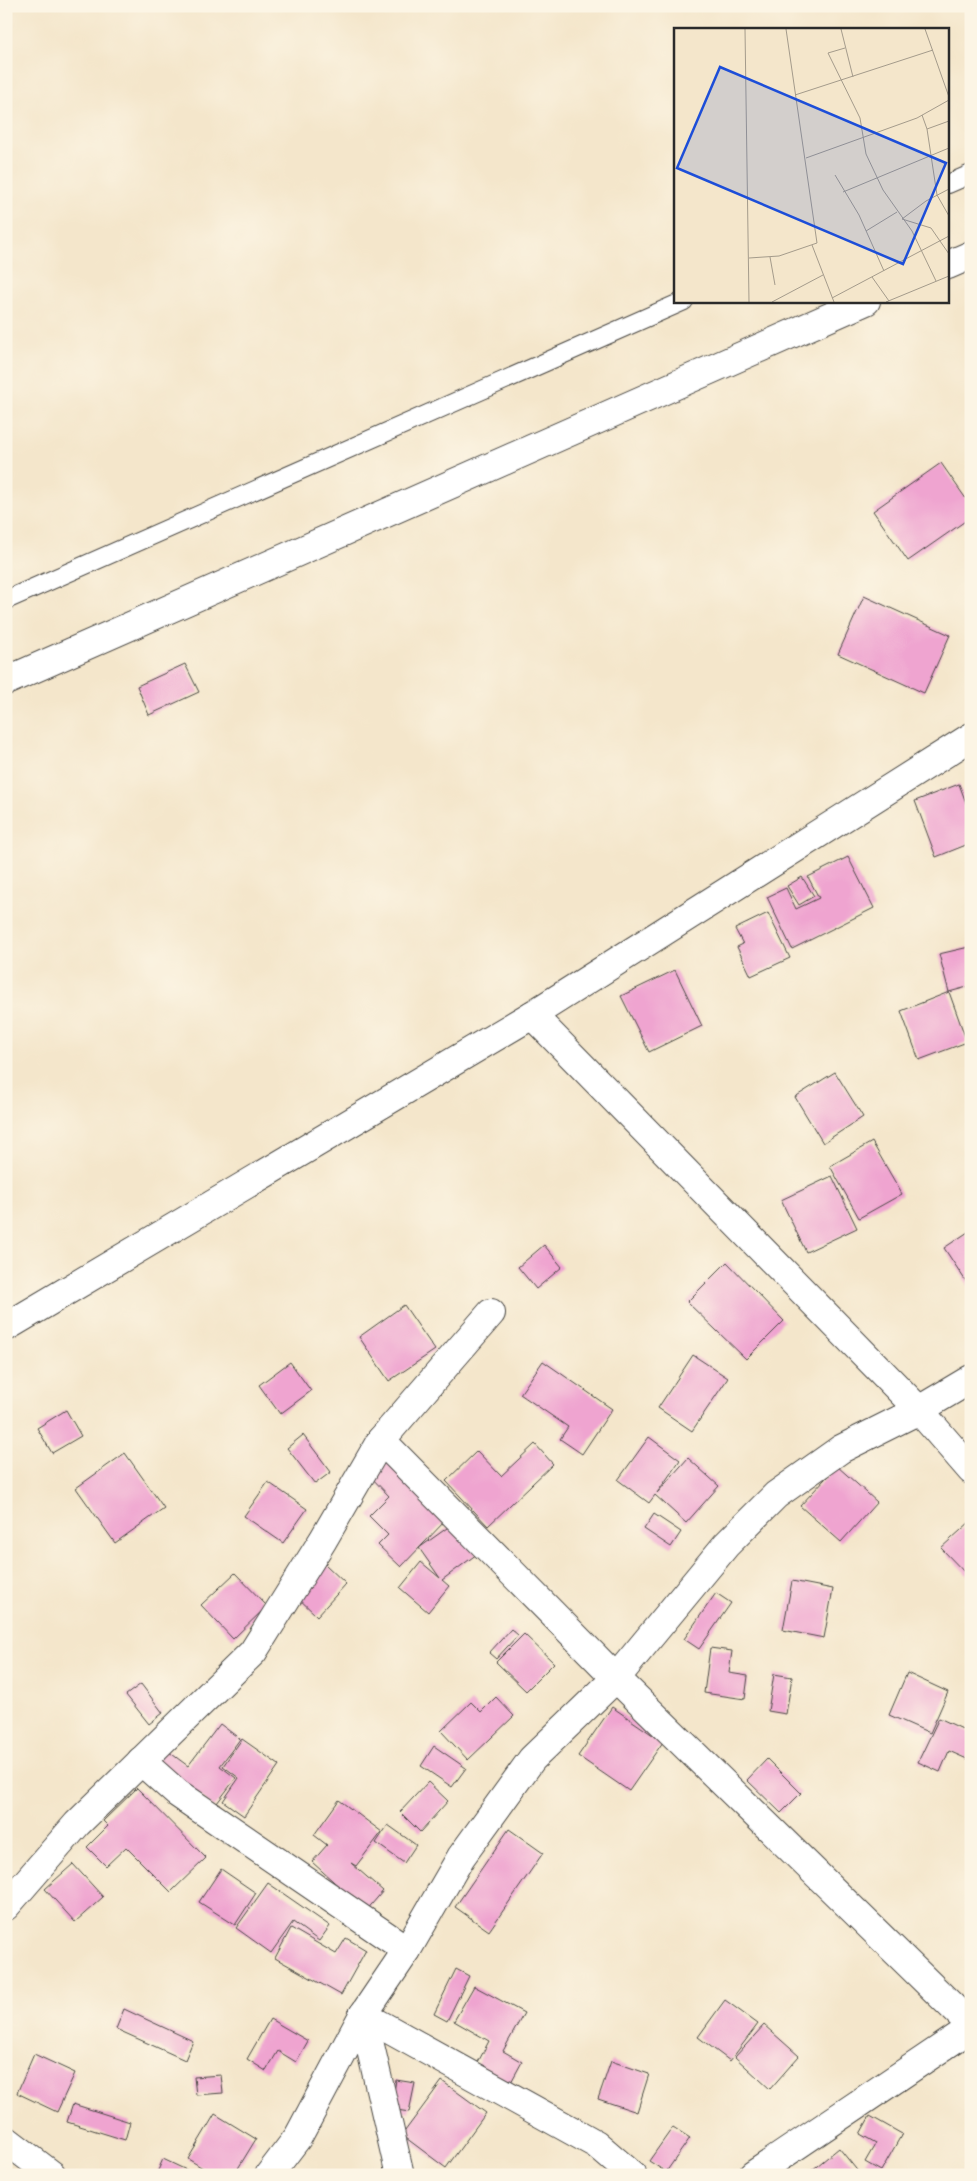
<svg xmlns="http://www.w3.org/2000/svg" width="977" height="2181" viewBox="0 0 977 2181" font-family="Mynerve,sans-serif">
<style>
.building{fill:#efa4d0}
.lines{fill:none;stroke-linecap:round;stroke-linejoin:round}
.lane-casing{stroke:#494743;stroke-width:20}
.street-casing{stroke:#494743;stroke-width:30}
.lane{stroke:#fff;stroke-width:18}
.street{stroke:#fff;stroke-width:28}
.inset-road{fill:none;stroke:#a49b8b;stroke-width:1}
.view{fill:#1d4ed8;fill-opacity:0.15;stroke:#1d4ed8;stroke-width:2.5}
.inset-edge{fill:none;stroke:#2b2b2b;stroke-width:2.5}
</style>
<rect width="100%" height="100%" fill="#fcf5e5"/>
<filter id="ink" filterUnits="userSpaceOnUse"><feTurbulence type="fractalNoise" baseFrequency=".02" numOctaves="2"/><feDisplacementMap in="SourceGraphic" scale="10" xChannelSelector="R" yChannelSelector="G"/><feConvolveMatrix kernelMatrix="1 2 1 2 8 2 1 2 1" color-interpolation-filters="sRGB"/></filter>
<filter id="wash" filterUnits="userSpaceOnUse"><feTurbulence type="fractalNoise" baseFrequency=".0096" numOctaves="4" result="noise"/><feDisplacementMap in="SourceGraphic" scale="20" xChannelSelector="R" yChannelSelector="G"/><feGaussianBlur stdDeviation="1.12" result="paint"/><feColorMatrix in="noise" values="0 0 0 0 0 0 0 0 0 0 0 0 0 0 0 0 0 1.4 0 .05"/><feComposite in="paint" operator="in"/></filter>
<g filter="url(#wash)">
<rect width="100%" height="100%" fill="#f4e6cb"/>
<g id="blocks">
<g class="building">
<polygon points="941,463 971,506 971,517 908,561 873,511"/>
<polygon points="864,596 950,635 924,693 838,654"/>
<polygon points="185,664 199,692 149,715 137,686"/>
<polygon points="959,784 971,816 971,843 936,857 915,801"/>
<polygon points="848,857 874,908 792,949 767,897 786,888 796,909 819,898 808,877"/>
<polygon points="802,877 814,896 799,905 787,886"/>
<polygon points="768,913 790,958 751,976 737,947 743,944 735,929"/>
<polygon points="969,947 971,986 949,992 939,954"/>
<polygon points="675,970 702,1026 649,1052 621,996"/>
<polygon points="949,992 967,1042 919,1060 901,1011"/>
<polygon points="835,1072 863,1117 823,1143 795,1097"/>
<polygon points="872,1142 902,1194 859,1218 830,1166"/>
<polygon points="832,1176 857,1228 806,1252 781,1200"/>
<polygon points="971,1230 971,1289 944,1248"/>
<polygon points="544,1245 562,1267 536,1289 518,1267"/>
<polygon points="727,1262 784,1321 746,1359 687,1302"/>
<polygon points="404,1305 435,1350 389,1381 359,1337"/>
<polygon points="693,1355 728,1378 692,1431 658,1408"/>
<polygon points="543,1361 612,1409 582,1454 560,1439 568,1427 520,1394"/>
<polygon points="290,1362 311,1391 280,1414 259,1385"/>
<polygon points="66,1410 81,1436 52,1453 37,1428"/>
<polygon points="303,1435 331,1472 315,1484 287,1448"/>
<polygon points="649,1437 680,1460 657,1493 688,1458 719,1486 686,1523 655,1495 649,1503 618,1480"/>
<polygon points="535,1444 553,1464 488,1526 446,1481 477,1451 501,1476"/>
<polygon points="125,1453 164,1508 115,1543 76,1488"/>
<polygon points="385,1459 446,1520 401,1567 378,1545 388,1535 369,1516 389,1496 369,1475"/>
<polygon points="837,1466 877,1502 841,1542 800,1506"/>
<polygon points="268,1482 307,1509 283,1543 244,1516"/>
<polygon points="654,1514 681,1532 671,1547 644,1529"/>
<polygon points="971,1521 971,1579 941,1548"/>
<polygon points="454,1523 477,1554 442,1580 449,1586 428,1612 400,1588 421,1562 440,1578 419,1548"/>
<polygon points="325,1564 346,1584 317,1616 295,1595"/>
<polygon points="235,1573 267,1606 233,1639 201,1605"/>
<polygon points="792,1581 833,1589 824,1638 783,1630"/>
<polygon points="716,1593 731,1603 699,1649 684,1639"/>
<polygon points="511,1629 518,1635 496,1659 489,1653"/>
<polygon points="524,1634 554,1663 526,1691 496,1662"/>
<polygon points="710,1648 732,1651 729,1673 748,1676 745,1699 704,1693"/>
<polygon points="907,1673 948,1692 930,1733 889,1715"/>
<polygon points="774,1674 792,1677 786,1714 768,1711"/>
<polygon points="141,1684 163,1713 149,1724 126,1695"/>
<polygon points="496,1697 514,1716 468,1760 441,1731 471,1702 481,1712"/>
<polygon points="612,1707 663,1742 629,1791 578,1756"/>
<polygon points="939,1718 971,1733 971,1751 967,1759 949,1751 940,1772 918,1762"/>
<polygon points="220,1724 240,1739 220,1766 236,1778 214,1807 155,1762 165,1749 188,1766"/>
<polygon points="242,1739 279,1765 244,1816 223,1801 239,1778 223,1766"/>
<polygon points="434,1746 466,1768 452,1787 421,1766"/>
<polygon points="767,1759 801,1793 781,1813 747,1780"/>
<polygon points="428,1782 448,1801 420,1832 400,1812"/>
<polygon points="137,1788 206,1858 171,1892 126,1847 106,1866 87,1847 108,1826 103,1821"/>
<polygon points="339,1800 382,1832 356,1866 351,1863 383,1891 366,1911 312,1862 327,1845 314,1835"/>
<polygon points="388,1825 416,1845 404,1863 376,1843"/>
<polygon points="509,1829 543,1853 489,1931 455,1907"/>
<polygon points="73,1864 103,1897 75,1922 45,1889"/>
<polygon points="221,1869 256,1893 235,1925 199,1902"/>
<polygon points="268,1883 330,1926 319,1941 293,1922 271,1953 236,1928"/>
<polygon points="291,1928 336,1954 346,1938 366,1950 341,1995 275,1958"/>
<polygon points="456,1969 469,1976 447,2021 434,2014"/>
<polygon points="474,1986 524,2013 503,2051 522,2062 510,2084 476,2066 489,2041 454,2021"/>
<polygon points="725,2000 758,2024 730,2061 698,2037"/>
<polygon points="124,2009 193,2041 185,2060 116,2029"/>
<polygon points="270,2019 308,2041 296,2062 278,2051 266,2071 247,2059"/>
<polygon points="764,2025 799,2056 770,2089 735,2057"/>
<polygon points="34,2054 75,2073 57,2112 17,2093"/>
<polygon points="611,2061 649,2074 637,2112 598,2099"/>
<polygon points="221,2075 223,2093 196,2095 194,2077"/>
<polygon points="396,2080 415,2083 409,2112 391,2109"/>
<polygon points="442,2081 486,2113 446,2168 402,2135"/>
<polygon points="73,2104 130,2122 125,2140 67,2122"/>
<polygon points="215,2114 256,2139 234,2175 214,2175 188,2159"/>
<polygon points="870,2116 902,2134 881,2171 865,2162 876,2143 860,2134"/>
<polygon points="673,2127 690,2138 666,2172 649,2161"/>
<polygon points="839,2148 860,2174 806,2175"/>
<polygon points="163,2159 197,2175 156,2175"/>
</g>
</g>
</g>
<g filter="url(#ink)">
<use href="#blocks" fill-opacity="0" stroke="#494743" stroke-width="1"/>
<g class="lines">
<g class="lane-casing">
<g id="lane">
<polyline points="948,184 971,174"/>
<polyline points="6,600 684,301"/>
</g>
</g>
<g class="street-casing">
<g id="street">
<polyline points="948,265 971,255"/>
<polyline points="6,681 866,301"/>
<polyline points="532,1015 919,1410 971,1470"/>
<polyline points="6,1327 532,1015 971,737"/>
<polyline points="381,1440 616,1678 971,2025"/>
<polyline points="141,1761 177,1793 407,1950"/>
<polyline points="6,1906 77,1824 253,1652 323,1540 381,1440 491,1313"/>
<polyline points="363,2015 596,2144 632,2175"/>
<polyline points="363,2015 400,2175"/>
<polyline points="6,2140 52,2175"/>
<polyline points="269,2175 298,2137 363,2015 407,1950 461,1857 532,1759 616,1678 726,1545 776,1495 841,1449 919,1410 971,1379"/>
<polyline points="753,2175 971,2028"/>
</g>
</g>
<use href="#lane" class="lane"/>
<use href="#street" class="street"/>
</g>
</g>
<g transform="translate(674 28)">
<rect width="275" height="275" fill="#f4e6cb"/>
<path class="inset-road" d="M71,1L75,274M167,1L179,49M251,1L275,69M171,20L154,25L186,90L192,126L209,162L238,203L262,253M121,67L259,22M248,87L253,101L263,167L275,188M253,101L275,93M132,130L243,90L275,72M161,147L185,187L210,243M169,164L275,120M228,191L257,200L275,226M228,191L252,173L275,161M192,203L223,184M138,217L160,274M96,229L101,257M75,230L105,228L143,215L112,1M198,249L215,273M158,270L275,208M98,274L149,247M212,274L275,248"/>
<path class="view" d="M46,39L272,135L229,236L3,140Z"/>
<rect width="275" height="275" class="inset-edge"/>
</g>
<rect width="977" height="2181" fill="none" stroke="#fcf5e5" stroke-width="25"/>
</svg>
